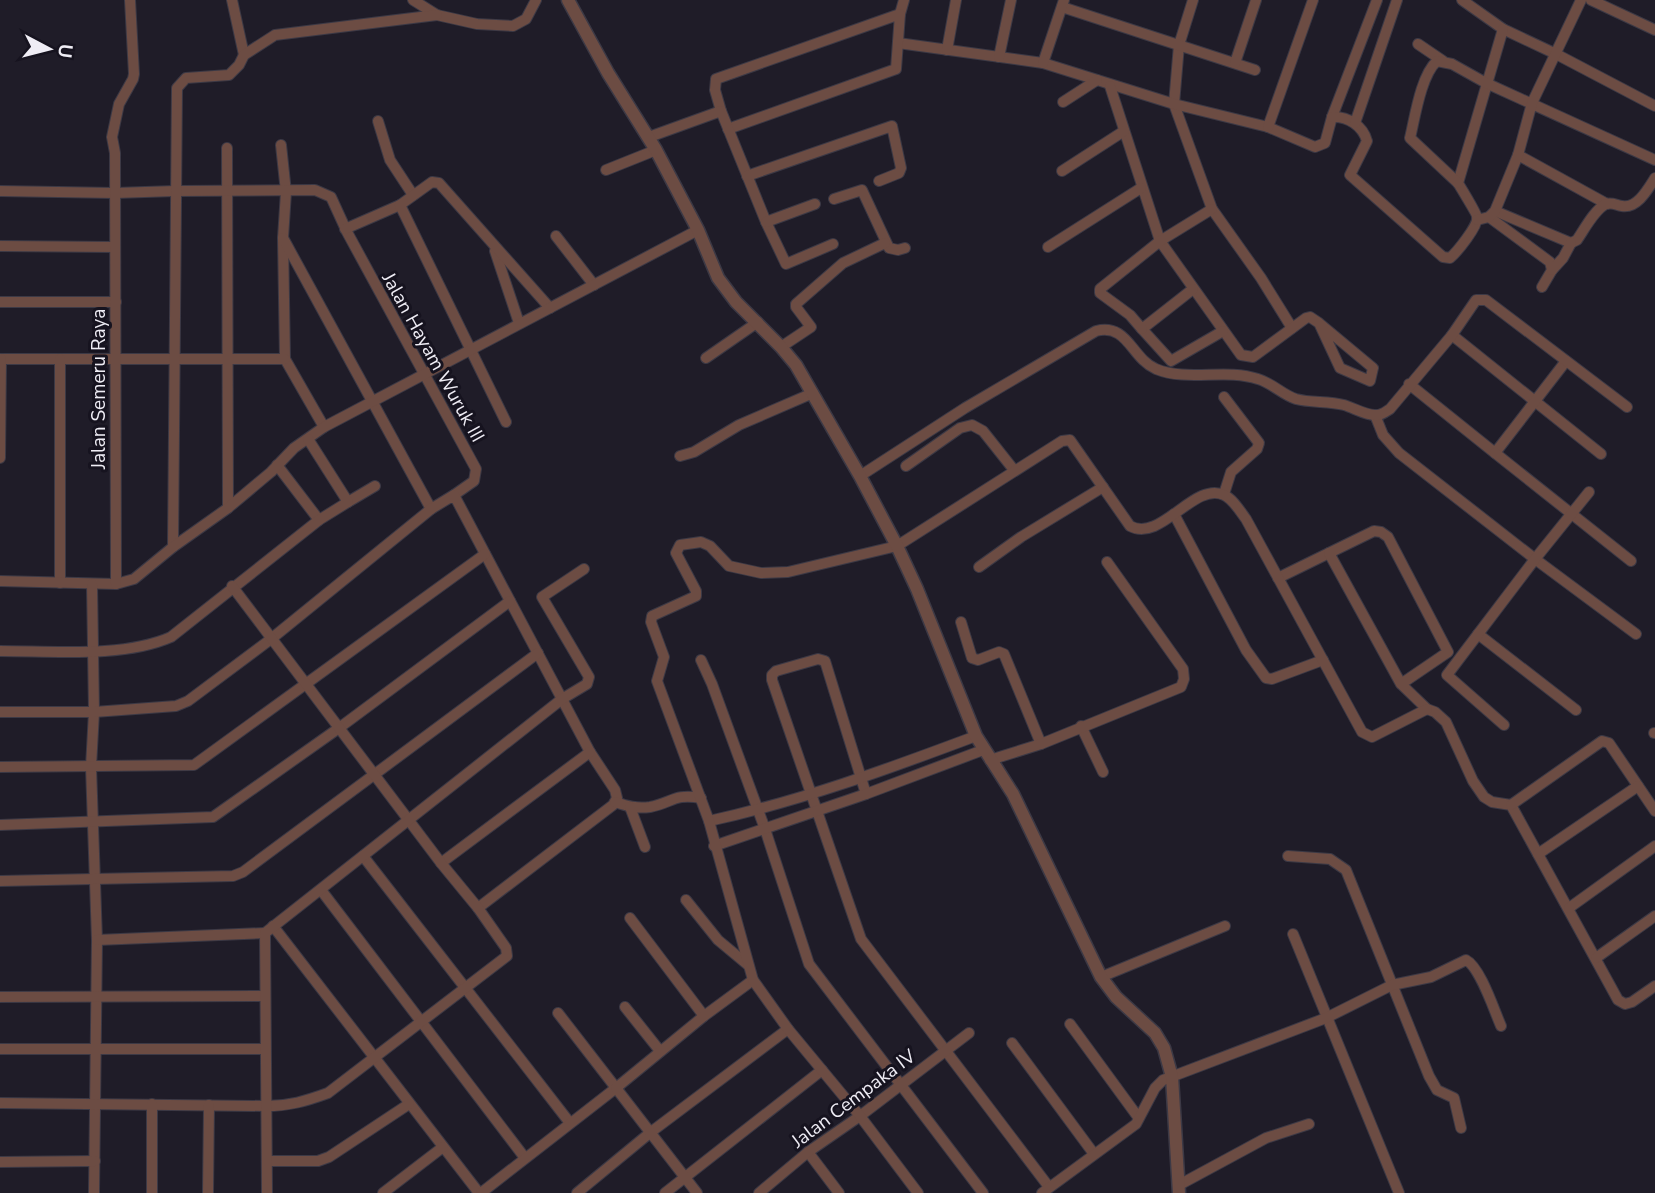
<svg xmlns="http://www.w3.org/2000/svg" width="1655" height="1193" viewBox="0 0 1655 1193" font-family="'Nunito Sans',sans-serif">
<style>
.lines{fill:none;stroke-linecap:round;stroke-linejoin:round}
.minor-casing{stroke:#3c3945;stroke-width:12}
.tertiary-casing{stroke:#3c3945;stroke-width:15}
.minor{stroke:#6c4c43;stroke-width:10}
.tertiary{stroke:#6c4c43;stroke-width:12}
.labels{text-anchor:middle;stroke-width:6;stroke-linejoin:round;paint-order:stroke}
.street-label{font-size:19px;fill:#efedf5;stroke:#16131f}
</style>
<rect width="100%" height="100%" fill="#1f1c28"/>
<g class="lines">
<g class="minor-casing">
<g id="minor">
<polyline points="232,0 244,55"/>
<polyline points="413,0 437,15 477,24 513,26 526,19 536,0"/>
<polyline points="1193,0 1179,45 1174,104 1212,209 1261,278 1292,328"/>
<polyline points="1462,0 1503,29 1556,54 1655,106"/>
<polyline points="1591,0 1655,30"/>
<polyline points="1062,7 1255,70"/>
<polyline points="900,14 904,0"/>
<polyline points="898,43 1043,63 1174,104 1268,127 1315,147 1325,143 1332,117 1377,0"/>
<polyline points="1418,44 1443,61"/>
<polyline points="947,50 956,0"/>
<polyline points="999,57 1011,0"/>
<polyline points="1043,63 1064,0"/>
<polyline points="1235,63 1256,0"/>
<polyline points="1110,86 1160,241 1241,355 1253,357 1306,318 1310,317 1319,323 1373,368 1370,381 1340,368 1319,323"/>
<polyline points="1063,102 1097,80"/>
<polyline points="721,111 715,90 716,79 900,14 896,69 728,129"/>
<path d="M1332,117C1348,116 1363,126 1367,141L1350,175L1443,257L1450,258C1457,252 1479,225 1477,217C1477,214 1461,188 1458,183L1503,29"/>
<polyline points="378,121 390,160 413,195"/>
<polyline points="1355,123 1397,0"/>
<polyline points="1268,127 1313,0"/>
<polyline points="649,137 721,111 766,222 786,264 833,244"/>
<polyline points="281,145 286,192 283,238 285,359 324,427"/>
<polyline points="227,148 228,508"/>
<polyline points="1518,155 1607,204"/>
<polyline points="606,170 656,150"/>
<polyline points="1062,171 1124,131"/>
<polyline points="747,176 892,126 901,168 899,173 879,181"/>
<path d="M1458,183L1410,138C1415,117 1421,75 1437,61L1452,64L1486,83L1655,160"/>
<polyline points="0,191 115,193 175,191 315,190 331,197 347,232 476,469 474,481 454,495"/>
<polyline points="834,199 862,190 889,248 898,250 905,248"/>
<path d="M1495,211L1571,243L1577,240C1584,230 1594,210 1606,204C1612,202 1616,205 1622,206C1637,209 1648,189 1655,178"/>
<polyline points="1489,217 1550,262 1552,270 1542,287"/>
<polyline points="1477,220 1489,217 1495,211 1518,155 1532,103 1581,0"/>
<polyline points="766,222 815,204"/>
<polyline points="345,229 400,205"/>
<polyline points="556,236 594,285"/>
<polyline points="283,238 431,509"/>
<polyline points="0,246 115,247"/>
<polyline points="1048,247 1141,188"/>
<polyline points="495,251 519,323"/>
<polyline points="1552,270 1563,258 1571,243"/>
<polyline points="1193,289 1142,329 1171,361 1223,331"/>
<polyline points="0,302 116,302"/>
<polyline points="1142,329 1130,315 1100,293 1100,289 1160,241 1212,209"/>
<polyline points="1452,335 1601,454"/>
<polyline points="781,347 811,327 796,307 796,304 843,263 885,243"/>
<polyline points="706,358 758,322"/>
<polyline points="0,359 285,359"/>
<polyline points="60,359 60,583"/>
<polyline points="1409,384 1495,453 1566,361"/>
<polyline points="1375,415 1383,435 1399,453 1535,559 1636,634"/>
<polyline points="506,422 400,205 432,182 439,183 550,308"/>
<polyline points="1495,453 1631,561"/>
<polyline points="680,456 694,452 739,425 813,393"/>
<polyline points="0,458 1,359"/>
<polyline points="277,465 319,520"/>
<polyline points="906,466 960,428 972,425 983,431 1014,470"/>
<path d="M860,476L965,408L1096,331C1128,323 1131,358 1156,369C1188,382 1225,368 1258,379C1272,383 1283,395 1296,399C1311,403 1328,401 1344,405C1354,408 1365,415 1375,415C1381,416 1385,412 1390,409L1452,335L1476,300H1486L1627,407"/>
<polyline points="1224,494 1231,472 1257,449 1259,443 1224,397"/>
<polyline points="348,502 375,486"/>
<polyline points="1174,514 1246,650 1266,678 1272,679 1323,660"/>
<polyline points="173,547 177,88 186,78 229,75 239,65 244,55 275,35 437,15"/>
<polyline points="979,567 1021,537 1103,487"/>
<polyline points="1278,578 1329,553"/>
<polyline points="0,581 116,584 134,579 173,547 228,508 271,472 294,448 324,427 698,230"/>
<polyline points="92,584 94,712 91,767 97,940 94,1193"/>
<polyline points="116,584 115,153 112,137 119,104 133,79 134,74 130,0"/>
<polyline points="961,622 972,658 978,660 999,652 1004,654 1041,744"/>
<polyline points="1478,634 1576,710"/>
<path d="M0,651C53,651 123,658 171,637L319,520L348,502L308,439"/>
<polyline points="701,660 712,684 765,829 809,964 983,1193"/>
<polyline points="1401,684 1448,652 1388,537 1381,532 1374,531 1329,553 1401,684 1427,709 1435,712 1446,722 1473,781 1484,797 1492,802 1511,805 1618,1000 1625,1004 1632,1002 1655,986"/>
<polyline points="0,712 94,712 176,706 188,701 271,639 431,509 454,495 590,752 615,790 617,798 613,805 478,908"/>
<polyline points="1504,725 1447,675 1535,559 1589,492"/>
<polyline points="1081,726 1103,772"/>
<polyline points="1654,733 1655,733"/>
<polyline points="990,760 1041,744 1181,687 1184,679 1183,669 1107,562"/>
<polyline points="0,767 194,765 485,554"/>
<polyline points="866,794 825,661 818,659 776,671 772,675 772,680 861,939 1049,1187"/>
<path d="M615,802C627,806 637,809 650,807C672,803 674,793 701,798"/>
<polyline points="1511,805 1602,741 1609,743 1655,811"/>
<polyline points="630,807 645,847"/>
<path d="M709,821C801,801 888,769 976,736"/>
<polyline points="0,825 213,817 339,728 510,601"/>
<polyline points="714,846 866,794 983,750"/>
<polyline points="1538,854 1638,786"/>
<polyline points="363,856 570,1123"/>
<polyline points="1288,856 1330,859 1346,870 1429,1076 1437,1090 1454,1098 1461,1128"/>
<polyline points="441,863 590,752"/>
<polyline points="0,881 233,876 243,872 538,653"/>
<polyline points="321,890 525,1158"/>
<polyline points="686,900 718,940 748,965"/>
<polyline points="1569,908 1655,846"/>
<polyline points="630,918 704,1016"/>
<polyline points="273,926 479,1193"/>
<polyline points="1293,934 1399,1193"/>
<polyline points="97,940 265,933"/>
<polyline points="1596,958 1655,916"/>
<polyline points="1101,977 1225,926"/>
<polyline points="0,997 264,996"/>
<polyline points="625,1007 660,1051"/>
<polyline points="1070,1024 1138,1117"/>
<polyline points="1012,1043 1094,1154"/>
<polyline points="0,1049 265,1049"/>
<path d="M0,1103L266,1106C289,1106 306,1101 328,1093L507,956L506,948L478,908L441,863L232,586"/>
<polyline points="152,1104 152,1193"/>
<polyline points="808,1152 839,1193"/>
<polyline points="267,1161 318,1161 329,1157 409,1104"/>
<polyline points="0,1162 95,1161"/>
<polyline points="1179,1185 1266,1138 1309,1124"/>
<polyline points="208,1193 209,1105"/>
<polyline points="267,1193 265,933 562,699 587,684 589,677 542,597 584,569"/>
<polyline points="383,1193 443,1147"/>
<polyline points="481,1193 616,1088 558,1013"/>
<polyline points="577,1193 651,1132 788,1029"/>
<polyline points="665,1193 822,1070"/>
<polyline points="697,1193 616,1088 704,1016 753,980"/>
<polyline points="759,1193 808,1152 860,1116 969,1033"/>
<path d="M918,1193L860,1116L788,1029L753,980L709,821L657,681L664,657L651,622L652,616L696,596V591L676,553L680,545L701,542L710,546L729,566L761,573L788,572L897,546L1062,441L1070,440L1130,526C1161,543 1194,481 1224,495C1233,499 1240,511 1246,519L1362,732L1372,737L1427,709"/>
<path d="M1042,1193L1136,1124L1155,1088L1163,1080L1326,1018L1392,985L1431,977L1466,960C1480,967 1494,1010 1501,1026"/>
</g>
</g>
<g class="tertiary-casing">
<polyline id="tertiary" points="568,0 608,73 656,150 698,230 718,278 736,302 781,347 796,365 860,476 897,546 917,589 976,736 1013,794 1101,977 1116,997 1155,1033 1164,1048 1172,1077 1179,1193"/>
</g>
<use href="#minor" class="minor"/>
<use href="#tertiary" class="tertiary"/>
</g>
<g class="labels">
<g class="street-label">
<text transform="translate(434 357) rotate(61)" y="7">Jalan Hayam Wuruk III</text>
<text transform="translate(98 389) rotate(-90)" y="7">Jalan Semeru Raya</text>
<text transform="translate(853 1098) rotate(-37)" y="7">Jalan Cempaka IV</text>
</g>
</g>
<g transform="translate(49 49) rotate(97)" stroke="#16131f" stroke-width="5" paint-order="stroke">
<path d="M0-5L12 26L0 18L-12 26Z" fill="#efedf5"/>
<text y="-10" font-size="19" font-weight="bold" text-anchor="middle" fill="#efedf5">U</text>
</g>
</svg>
